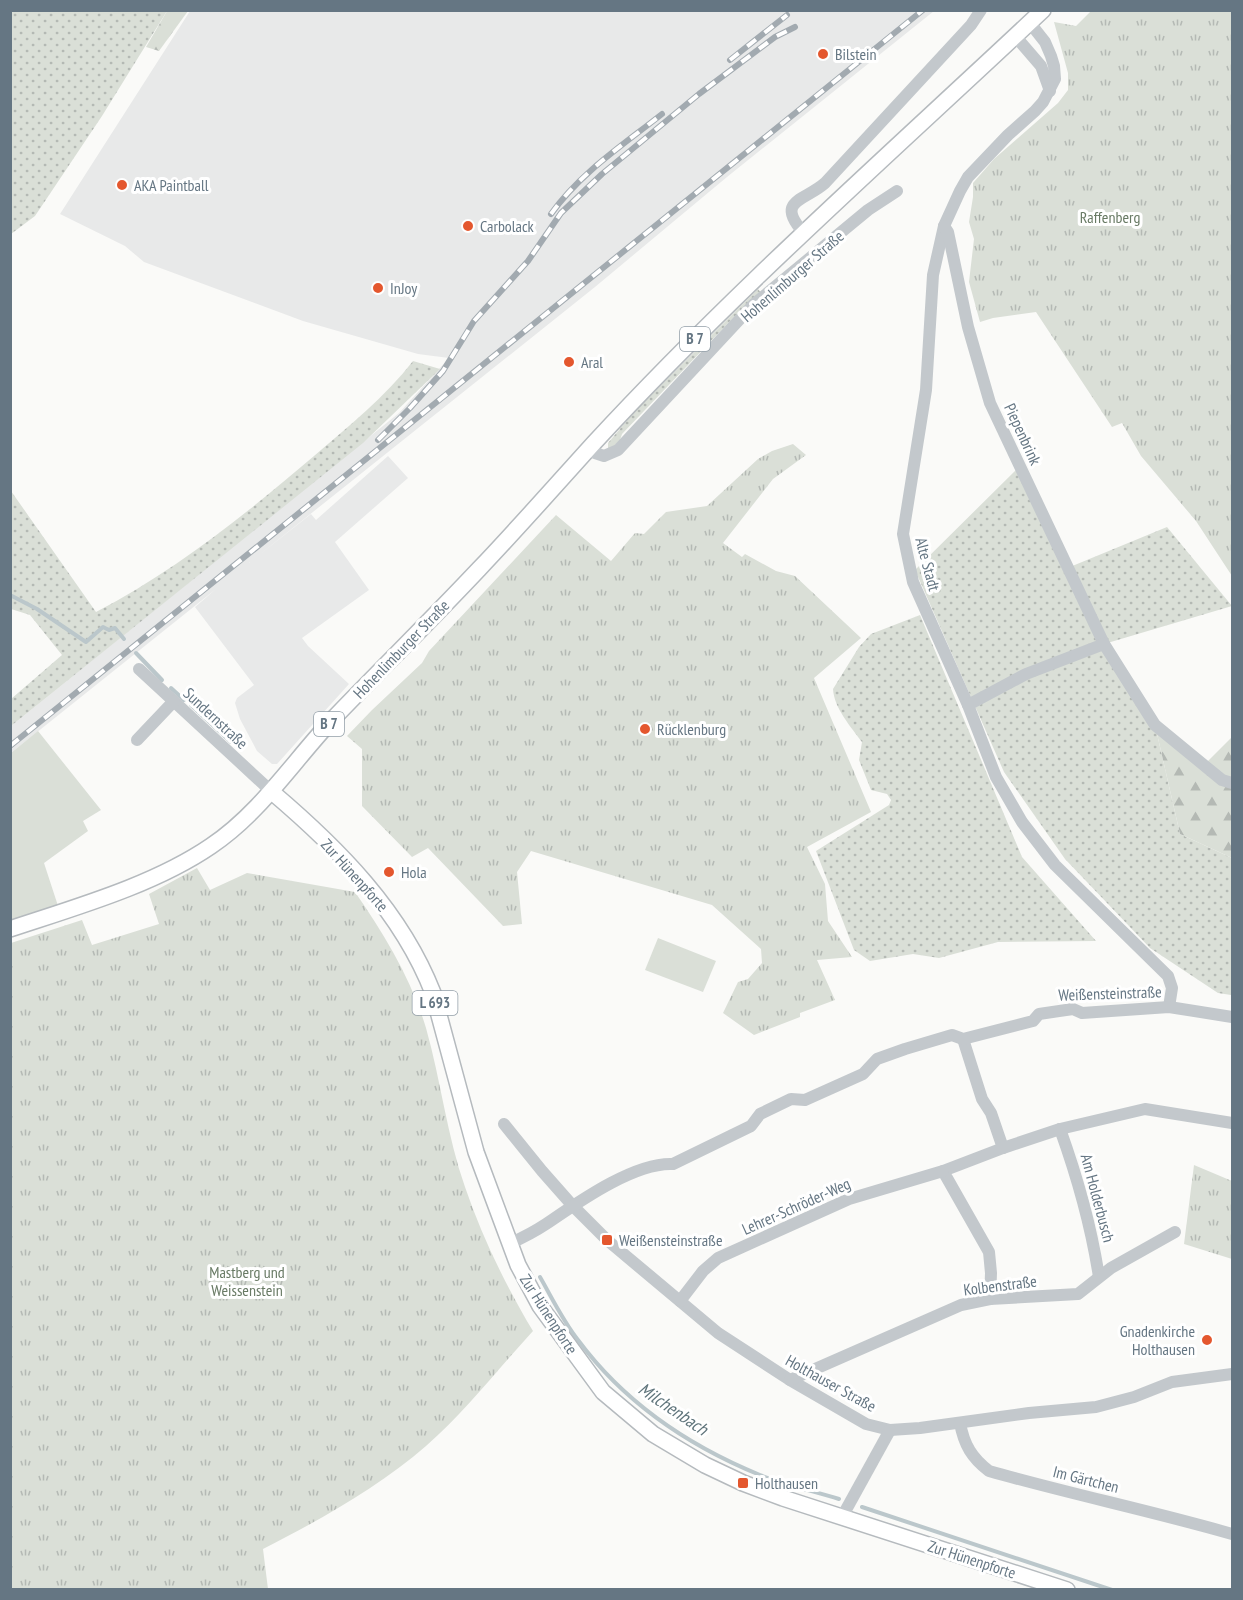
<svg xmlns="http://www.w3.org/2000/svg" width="1243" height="1600" viewBox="0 0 1243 1600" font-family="'PT Sans Narrow',sans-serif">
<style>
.built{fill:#e8e9e9}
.grass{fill:url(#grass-dots)}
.forest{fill:url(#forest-firs)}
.park{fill:url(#park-tufts)}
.garden{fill:#dadfd7}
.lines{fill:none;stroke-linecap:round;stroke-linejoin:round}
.stream{stroke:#bbc7cb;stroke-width:4}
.major-casing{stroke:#b5babe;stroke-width:18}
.minor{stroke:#c3c8cc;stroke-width:12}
.major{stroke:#fff;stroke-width:15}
.rail-casing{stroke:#a2aab0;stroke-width:6}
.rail{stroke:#fff;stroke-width:4;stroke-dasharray:11;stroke-linecap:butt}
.poi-dot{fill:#e4572e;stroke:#fff;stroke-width:2}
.labels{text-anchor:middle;stroke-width:6;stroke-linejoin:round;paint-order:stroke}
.shield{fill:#fff;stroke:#939fa8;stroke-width:1.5}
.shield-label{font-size:15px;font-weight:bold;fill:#657683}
.poi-label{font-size:16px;fill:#657683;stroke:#fff;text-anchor:start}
.park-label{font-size:16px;fill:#687a64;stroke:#fff}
.street-label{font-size:16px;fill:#657683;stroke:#fff}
.water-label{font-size:18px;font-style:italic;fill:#60757c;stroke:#fff}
</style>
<defs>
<pattern id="grass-dots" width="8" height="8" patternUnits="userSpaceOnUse" patternTransform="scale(1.5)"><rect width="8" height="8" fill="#dadfd7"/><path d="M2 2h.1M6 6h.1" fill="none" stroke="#b4b9b4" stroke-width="1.8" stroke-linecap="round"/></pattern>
<pattern id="forest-firs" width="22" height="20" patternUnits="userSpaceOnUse" patternTransform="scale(1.5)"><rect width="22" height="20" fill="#dadfd7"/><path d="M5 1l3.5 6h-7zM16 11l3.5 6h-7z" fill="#b4b9b4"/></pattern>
<pattern id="park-tufts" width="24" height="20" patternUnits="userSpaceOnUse" patternTransform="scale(1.5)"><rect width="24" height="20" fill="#dadfd7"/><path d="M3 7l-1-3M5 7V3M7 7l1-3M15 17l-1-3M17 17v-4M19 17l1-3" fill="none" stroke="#b4b9b4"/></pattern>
</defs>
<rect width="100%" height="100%" fill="#fafaf8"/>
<polygon class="built" points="190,11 934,11 727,177 595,287 249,563 311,514 316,520 388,456 408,478 335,542 369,590 302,638 308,646 349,684 277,764 272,764 257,751 240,719 235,703 237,698 254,685 195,607 216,589 11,753 11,726 399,413 449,358 418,354 303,321 144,262 125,246 60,214"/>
<g class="grass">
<polygon points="11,11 167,11 102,116 35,216 11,234"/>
<polygon points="758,289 761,293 733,318 622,434 620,440 612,448 608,448 608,443 636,410"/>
<path d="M413,361L440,369L363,443L11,726V699L62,655L30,615L11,609V491L96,612C175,571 246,514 314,456C349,426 385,397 413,361Z"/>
<polygon points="1018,468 1065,569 1167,527 1232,606 1104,644 1155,725 1180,834 1232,858 1232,987 1231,995 1218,993 1150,948 1065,859 1004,772 915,570"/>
<path d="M920,615L1022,857L1096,941L998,942L939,958L913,954L870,961L854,950L816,851L889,805L891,800L887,794L871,790L859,760L862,742C851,727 834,708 833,689L859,647L871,634Z"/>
</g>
<g class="forest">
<polygon points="167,11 188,11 159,51 146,47"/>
<polygon points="1155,725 1204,765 1232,737 1232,858 1180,834"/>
</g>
<g class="park">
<polygon points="1091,11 1232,11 1232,576 1196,521 1141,456 1122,423 1112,427 1036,312 993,318 980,322 969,282 974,239 969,222 973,197 973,183 994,159 1058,103 1068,90 1068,73 1054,22 1076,26"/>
<polygon points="793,444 806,455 773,479 723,543 742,557 745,554 776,571 795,576 861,638 814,678 871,812 807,847 825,884 828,921 852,957 817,960 835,1000 800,1013 800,1017 754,1035 723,1013 738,982 748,979 762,963 761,949 712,905 531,851 517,872 522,924 503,926 428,848 412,857 362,806 362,749 347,736 372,710 422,663 429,651 556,515 611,561 635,533 644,534 666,512 707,506 758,459 772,451"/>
<path d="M197,868L210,890L247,873L355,892C384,934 411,978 426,1028C441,1081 447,1136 465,1187C482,1237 506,1286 533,1331C498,1369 465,1412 426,1446C379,1487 318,1521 263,1549L268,1589H11V943L82,920L92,945L159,924L149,894Z"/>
<polygon points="1194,1165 1232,1181 1232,1259 1184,1244"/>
</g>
<g class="garden">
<polygon points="38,731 101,810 83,821 88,831 44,863 60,912 11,929 11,753"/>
<polygon points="658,938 716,961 703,992 645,970"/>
</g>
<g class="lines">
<g class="stream">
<polyline points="10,595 37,609 86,642 103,627 109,630 115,628 124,639"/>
<polyline points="136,653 162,680"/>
<polyline points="171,688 184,700"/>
<polyline points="191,705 231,742"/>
<path d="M540,1277C552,1298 563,1321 578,1340C624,1402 689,1446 760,1475C785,1485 813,1491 839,1499"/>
<polyline points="862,1507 1112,1590"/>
</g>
<g class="major-casing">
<g id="major">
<path d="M272,792C338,848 401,911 433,993L476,1152L518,1265L540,1306L603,1392L653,1434L705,1465L743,1483L783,1498L1067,1590"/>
<path d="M10,929C76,907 154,885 211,846C260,813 292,763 332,720C381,669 431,620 479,569C518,528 555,486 593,444C734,291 891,153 1043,10"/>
</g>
</g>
<g class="minor">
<polyline points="1030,23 1045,42 1051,56 1054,66 1055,79 1043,102 1035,111 1008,135 968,177 960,191 944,226 933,275 926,390 903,534 913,582 968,705 996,777 1022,822 1055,865 1168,976 1172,988 1169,1007"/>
<polyline points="1016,37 1041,66 1050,91"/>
<polyline points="944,226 948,232 968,327 990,403 1104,644"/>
<path d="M804,233C774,200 805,201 825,183L971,25L981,10"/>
<polyline points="589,448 595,453 604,456 618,450 753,305 868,210 897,191"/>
<polyline points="139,669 272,792"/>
<polyline points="968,705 1026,674 1104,644 1155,725 1222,780 1232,783"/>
<polyline points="137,740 174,701"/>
<polyline points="963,1039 982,1099 991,1113 1003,1148"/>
<polyline points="504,1124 542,1171 572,1205 607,1240 718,1333 790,1380 866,1424 890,1430 920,1428 1029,1413 1096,1407 1134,1397 1172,1382 1232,1374"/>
<path d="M1060,1129C1078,1179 1091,1225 1099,1277"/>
<path d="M509,1244C522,1238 534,1232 546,1224C577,1203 634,1162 673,1164L751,1126L760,1114L791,1099L805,1100L863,1074L877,1059L905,1049L952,1035L963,1039L1033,1021L1039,1014L1073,1009L1082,1013L1169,1007L1232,1017"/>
<polyline points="990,1299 991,1273 989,1252 943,1171 1003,1148 1060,1129 1145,1109 1232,1123"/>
<polyline points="680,1301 703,1271 718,1258 849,1199 943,1171"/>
<polyline points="790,1380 961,1305 990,1299 1078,1294 1111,1268 1175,1232"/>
<path d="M960,1423C964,1445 972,1458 989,1471C1070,1494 1152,1511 1232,1534"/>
<polyline points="842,1517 890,1430"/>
</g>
<use href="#major" class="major"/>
<g class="rail-casing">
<g id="rail">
<polyline points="730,60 787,15"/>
<path d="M551,214C580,173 623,145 662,114"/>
<polyline points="378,440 410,408 443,371 474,321 528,261 561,213 602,174 699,94 775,37 795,27"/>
<polyline points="10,746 923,10"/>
</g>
</g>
<use href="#rail" class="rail"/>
</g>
<g class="poi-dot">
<circle cx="823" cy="54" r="6"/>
<circle cx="122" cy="185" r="6"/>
<circle cx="468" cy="226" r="6"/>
<circle cx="378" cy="288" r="6"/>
<circle cx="569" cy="362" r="6"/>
<circle cx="645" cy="729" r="6"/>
<circle cx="389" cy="872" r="6"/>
<rect x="601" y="1234" width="12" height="12" rx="3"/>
<circle cx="1207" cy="1340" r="6"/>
<rect x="737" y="1477" width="12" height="12" rx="3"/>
</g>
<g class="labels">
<g class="shield">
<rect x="680" y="327" width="30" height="24" rx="4.5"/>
<rect x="314" y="712" width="30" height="24" rx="4.5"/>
<rect x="412.5" y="991" width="45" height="24" rx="4.5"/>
</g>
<g class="shield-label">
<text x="695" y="344">B 7</text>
<text x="329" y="729">B 7</text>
<text x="435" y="1008">L 693</text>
</g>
<g class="poi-label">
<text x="835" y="60">Bilstein</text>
<text x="134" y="191">AKA Paintball</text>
<text x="480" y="232">Carbolack</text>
<text x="390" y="294">InJoy</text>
<text x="581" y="368">Aral</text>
<text x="657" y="735">Rücklenburg</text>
<text x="401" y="878">Hola</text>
<text x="619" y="1246">Weißensteinstraße</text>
<text x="1195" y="1337" text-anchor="end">Gnadenkirche<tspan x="1195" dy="18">Holthausen</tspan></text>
<text x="755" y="1489">Holthausen</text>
</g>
<g class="park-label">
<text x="1110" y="223">Raffenberg</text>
<text x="247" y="1278">Mastberg und<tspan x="247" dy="18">Weissenstein</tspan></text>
</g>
<g class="street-label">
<text transform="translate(792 276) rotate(-41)" y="6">Hohenlimburger Straße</text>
<text transform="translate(1023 434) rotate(65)" y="6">Piepenbrink</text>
<text transform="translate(928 564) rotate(75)" y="6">Alte Stadt</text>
<text transform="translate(401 649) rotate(-46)" y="6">Hohenlimburger Straße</text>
<text transform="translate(216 718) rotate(43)" y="6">Sundernstraße</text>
<text transform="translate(355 875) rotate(48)" y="6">Zur Hünenpforte</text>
<text transform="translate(1110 993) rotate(-2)" y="6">Weißensteinstraße</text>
<text transform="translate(1098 1198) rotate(75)" y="6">Am Holderbusch</text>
<text transform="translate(796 1206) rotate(-24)" y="6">Lehrer-Schröder-Weg</text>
<text transform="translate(1000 1285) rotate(-7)" y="6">Kolbenstraße</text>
<text transform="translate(549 1314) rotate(57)" y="6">Zur Hünenpforte</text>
<text transform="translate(831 1383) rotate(29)" y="6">Holthauser Straße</text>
<text transform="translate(1086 1479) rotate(14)" y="6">Im Gärtchen</text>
<text transform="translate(972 1559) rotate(18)" y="6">Zur Hünenpforte</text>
</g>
<g class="water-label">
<text transform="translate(673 1409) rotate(34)" y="6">Milchenbach</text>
</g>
</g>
<rect width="1243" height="1600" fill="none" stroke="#657683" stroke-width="24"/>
</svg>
